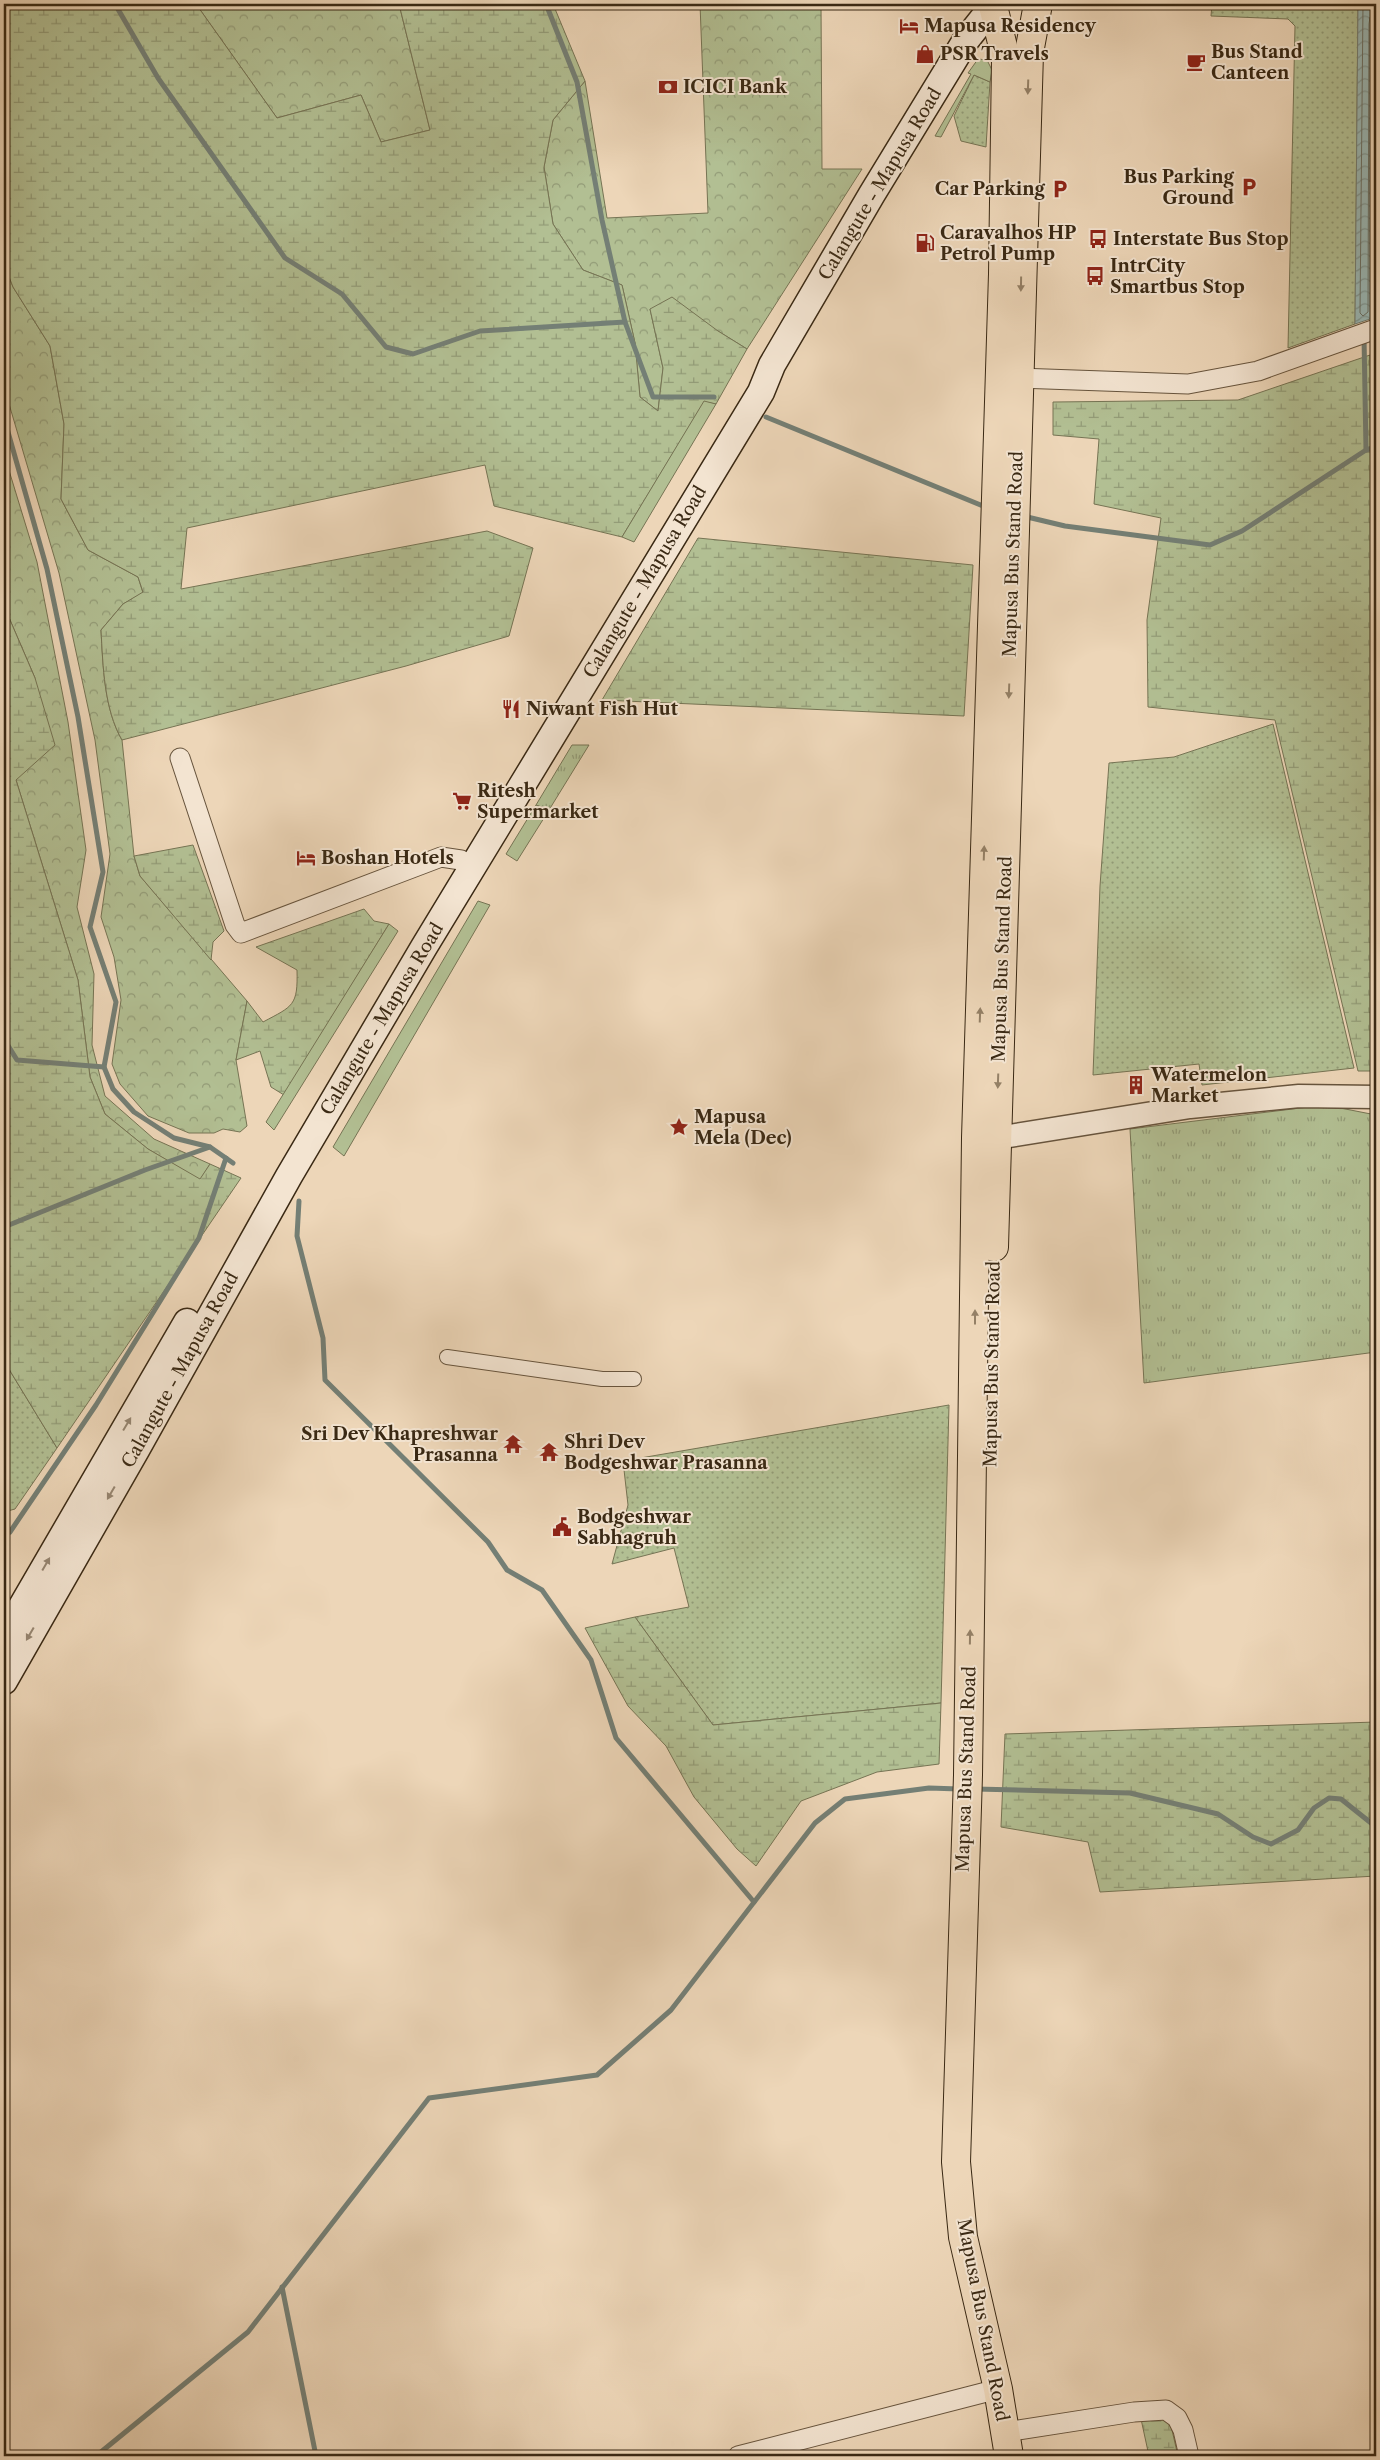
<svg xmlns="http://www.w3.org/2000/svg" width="1380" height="2460" viewBox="0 0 1380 2460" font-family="'Libre Caslon Text',serif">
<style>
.grass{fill:url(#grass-dots);stroke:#767454}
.forest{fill:url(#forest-crowns);stroke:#767454}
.wetland{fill:url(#wetland-marsh);stroke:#767454}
.park{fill:url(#park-tufts);stroke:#767454}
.garden{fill:#b2bf93;stroke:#767454}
.water{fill:url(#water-waves);stroke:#747f75}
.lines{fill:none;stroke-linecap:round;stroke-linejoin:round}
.shore{stroke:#6a7065;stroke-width:1}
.stream{stroke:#747f75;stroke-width:5}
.pedestrian-casing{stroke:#67543d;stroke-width:16}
.minor-casing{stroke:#67543d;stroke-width:21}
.tertiary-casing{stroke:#67543d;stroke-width:25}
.secondary-casing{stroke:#3a2914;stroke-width:29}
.primary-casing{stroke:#3a2914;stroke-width:30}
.pedestrian{stroke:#f3e4d1;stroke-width:14}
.minor{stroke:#f3e4d1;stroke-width:19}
.tertiary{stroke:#f3e4d1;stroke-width:22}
.secondary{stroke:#f3e4d1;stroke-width:26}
.primary{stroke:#edd6b8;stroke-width:28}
.oneway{fill:#948066}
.oneway2{fill:#968672}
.labels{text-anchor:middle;stroke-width:4;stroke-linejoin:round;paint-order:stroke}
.poi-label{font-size:18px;font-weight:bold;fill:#3a2914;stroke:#f3e4d1;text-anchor:start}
.street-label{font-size:18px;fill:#3a2914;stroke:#f3e4d1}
</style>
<defs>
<pattern id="grass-dots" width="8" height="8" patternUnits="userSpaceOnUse" patternTransform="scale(1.25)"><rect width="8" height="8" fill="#b2bf93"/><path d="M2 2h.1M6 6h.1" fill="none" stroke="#929b77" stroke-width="1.8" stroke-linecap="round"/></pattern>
<pattern id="forest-crowns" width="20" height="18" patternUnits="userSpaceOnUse" patternTransform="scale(1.25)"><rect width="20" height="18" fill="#b2bf93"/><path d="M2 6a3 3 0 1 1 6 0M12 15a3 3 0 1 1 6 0" fill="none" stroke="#929b77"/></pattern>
<pattern id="wetland-marsh" width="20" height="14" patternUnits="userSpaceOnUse" patternTransform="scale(1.25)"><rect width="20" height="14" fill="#b2bf93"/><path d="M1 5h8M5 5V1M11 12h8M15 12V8" fill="none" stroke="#929b77"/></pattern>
<pattern id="park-tufts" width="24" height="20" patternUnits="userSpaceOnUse" patternTransform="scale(1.25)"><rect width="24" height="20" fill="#b2bf93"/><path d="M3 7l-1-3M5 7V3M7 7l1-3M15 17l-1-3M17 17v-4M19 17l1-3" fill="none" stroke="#929b77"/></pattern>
<pattern id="water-waves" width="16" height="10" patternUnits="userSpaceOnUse" patternTransform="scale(1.25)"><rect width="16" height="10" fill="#9ab8b6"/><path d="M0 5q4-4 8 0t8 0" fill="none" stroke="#7f9693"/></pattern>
</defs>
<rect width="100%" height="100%" fill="#edd6b8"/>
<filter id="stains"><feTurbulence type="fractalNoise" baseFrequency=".004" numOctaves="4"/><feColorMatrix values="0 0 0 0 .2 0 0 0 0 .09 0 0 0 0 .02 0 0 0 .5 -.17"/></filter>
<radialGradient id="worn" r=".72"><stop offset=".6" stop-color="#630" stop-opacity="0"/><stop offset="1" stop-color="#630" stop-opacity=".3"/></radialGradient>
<g class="grass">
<polygon points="1212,4 1358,4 1355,324 1288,348 1295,26 1288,19 1211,16"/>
<polygon points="974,75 990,82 986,147 961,141 954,116"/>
<polygon points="1273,724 1354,1068 1202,1085 1199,1064 1093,1075 1100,886 1109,763 1174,757"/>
<polygon points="4,1361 57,1448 15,1509 4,1512"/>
<polygon points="949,1405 941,1703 713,1725 635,1617 689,1607 674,1548 612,1564 628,1505 623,1461"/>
</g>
<g class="forest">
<polygon points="196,4 399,4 430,130 381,142 361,95 277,118"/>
<polygon points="700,4 821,4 822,169 862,169 747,349 718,331 650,309 663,368 658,411 640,397 635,343 622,285 583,270 553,224 544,167 553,120 585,81 607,218 708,213"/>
<path d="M4,264L13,287L50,346L64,424L61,499L88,550L138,577L143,593L123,604L101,630C103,666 104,709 122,740L134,856L140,876L247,1001L236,1060L247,1126L240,1132L223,1129L214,1133H189L148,1116L120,1084L112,1064L121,1000L114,957L101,917L110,854L95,740L59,573L4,387Z"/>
<polygon points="4,454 37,562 68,722 86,850 77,907 94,974 92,1045 105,1096 154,1139 210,1164 200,1180 148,1149 105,1114 90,1077 78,980 16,780 35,678 4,606"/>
</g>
<g class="wetland">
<path d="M4,4H196L277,118L361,95L381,142L430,130L399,4H553L585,81L553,120L544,167L553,224L583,270L622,285L635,343L640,397L658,411L663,368L650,309L672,297L718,331L747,349L716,404L704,402L622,537L494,506L485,465L187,528L181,589L487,531L533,548L509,636L406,666L122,740C104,709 103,666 101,630L123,604L143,592L138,577L88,550L61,499L64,424L50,346L13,287L4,264Z"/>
<polygon points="1370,355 1372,428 1376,444 1376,1071 1358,1071 1275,720 1148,707 1147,620 1161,518 1094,504 1099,439 1053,435 1053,402 1238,400"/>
<polygon points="698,538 973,565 964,716 602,700"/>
<polygon points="4,606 35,678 55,745 16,780 78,980 90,1077 105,1114 148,1149 200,1179 210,1164 241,1178 57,1448 4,1361"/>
<polygon points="193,845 224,931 213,942 211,960 140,876 134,856"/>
<path d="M364,909L374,921L389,924L284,1095L271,1087L260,1051L236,1060L247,1001L263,1022C293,1006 298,1006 297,970L256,947Z"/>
<polygon points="635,1617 713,1725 941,1703 939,1764 877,1772 801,1801 756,1866 737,1849 694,1797 666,1746 628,1706 585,1628"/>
<polygon points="1376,1722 1376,1876 1100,1892 1088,1842 1001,1827 1005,1734"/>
<polygon points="1169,2417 1178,2456 1149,2456 1141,2419"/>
</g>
<g class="park">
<polygon points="572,745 589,745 549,810 536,805"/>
<polygon points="1325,1105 1376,1115 1376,1352 1144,1383 1130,1129"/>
</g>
<g class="garden">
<polygon points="978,59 987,60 992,70 990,82 974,75 941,137 935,136 971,74 968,73"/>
<polygon points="704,401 716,404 634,542 622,537"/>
<polygon points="536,805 549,810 517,861 506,854"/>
<polygon points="478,901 490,905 344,1156 333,1147"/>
<polygon points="389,924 398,931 274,1130 266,1122"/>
</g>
<polygon class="water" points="1358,4 1375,4 1373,318 1355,324"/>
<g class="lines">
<polyline class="shore" points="1363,4 1360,313 1363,316 1368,312 1369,24 1370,17 1376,15"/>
<g class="stream">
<polyline points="115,4 158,78 285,258 342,294 386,347 413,354 480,331 625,322"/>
<polyline points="546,4 577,82 602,220 625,322 653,397 714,397"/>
<polyline points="1364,337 1366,450"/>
<polyline points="766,417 988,508"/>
<polyline points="4,418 47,569 78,717 103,872 90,927 116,1002 104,1067 113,1089 134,1112 174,1138 210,1147 233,1163"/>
<polyline points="1023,516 1065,526 1210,545 1242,531 1366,450 1376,447"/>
<polyline points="4,1039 17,1060 104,1067"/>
<polyline points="299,1201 297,1236 323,1338 325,1380 488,1542 507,1570 542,1590 591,1660 616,1738 754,1902"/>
<polyline points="4,1227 145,1170 210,1147"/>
<polyline points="10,1532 96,1405 199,1238 226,1158"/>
<polyline points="975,1789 1130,1793 1218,1814 1253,1837 1271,1844 1298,1830 1314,1808 1329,1798 1341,1799 1376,1827"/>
<polyline points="282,2287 316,2456"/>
<polyline points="96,2456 248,2332 429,2098 597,2075 671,2010 815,1823 845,1799 929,1788 959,1789"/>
</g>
<g class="pedestrian-casing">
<polyline id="pedestrian" points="447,1357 602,1379 634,1379"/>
</g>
<g class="minor-casing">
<g id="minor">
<polyline points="1018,378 1188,384 1258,371 1373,330"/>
<polyline points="180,758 235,925 241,933 441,857 461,860 473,868"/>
<polyline points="1006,2432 1134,2412 1166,2410 1177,2418 1183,2430 1189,2456"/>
<polyline points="738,2456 998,2389"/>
</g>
</g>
<g class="tertiary-casing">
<polyline id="tertiary" points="980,1138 997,1138 1190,1107 1299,1096 1376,1097"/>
</g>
<g class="secondary-casing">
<g id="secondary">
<polyline points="4,1637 187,1322"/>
<polyline points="4,1681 136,1450 289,1176 424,947 761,392 772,365 872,194 966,40 993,6"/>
</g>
</g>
<g class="primary-casing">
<g id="primary">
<polyline points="993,6 1006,59 1003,274 976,1138 968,1775 956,2162 963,2237 998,2389 1009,2456"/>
<polyline points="994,1247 1029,53 1038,4"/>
</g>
</g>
<use href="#pedestrian" class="pedestrian"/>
<use href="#minor" class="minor"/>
<use href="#tertiary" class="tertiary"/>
<use href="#secondary" class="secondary"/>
<use href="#primary" class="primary"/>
</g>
<defs><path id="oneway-solid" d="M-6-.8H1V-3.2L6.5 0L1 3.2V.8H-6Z" transform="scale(1.25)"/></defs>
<g class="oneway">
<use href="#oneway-solid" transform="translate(1028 87) rotate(92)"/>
<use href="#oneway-solid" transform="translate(1021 284) rotate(91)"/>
<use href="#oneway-solid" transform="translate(1009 691) rotate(92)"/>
<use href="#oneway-solid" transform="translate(984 853) rotate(-88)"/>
<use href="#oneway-solid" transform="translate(980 1015) rotate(-88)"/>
<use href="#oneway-solid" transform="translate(998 1081) rotate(92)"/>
<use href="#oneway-solid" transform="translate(975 1317) rotate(-90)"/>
<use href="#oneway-solid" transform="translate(970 1637) rotate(-89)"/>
</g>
<g class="oneway2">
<use href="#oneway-solid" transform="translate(127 1424) rotate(-59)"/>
<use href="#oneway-solid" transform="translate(111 1493) rotate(120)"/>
<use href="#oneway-solid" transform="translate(46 1564) rotate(-60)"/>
<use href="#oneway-solid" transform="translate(30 1634) rotate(120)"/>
</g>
<defs>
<g id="hotel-bare" transform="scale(1.5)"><path d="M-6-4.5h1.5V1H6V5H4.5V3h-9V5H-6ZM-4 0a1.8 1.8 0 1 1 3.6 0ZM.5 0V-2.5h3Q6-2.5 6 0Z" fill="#8f2418" stroke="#f3e4d1" stroke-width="2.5" paint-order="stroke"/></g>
<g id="shop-bare" transform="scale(1.5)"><path d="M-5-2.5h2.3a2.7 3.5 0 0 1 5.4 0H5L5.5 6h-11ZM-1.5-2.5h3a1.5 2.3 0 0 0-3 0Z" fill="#8f2418" stroke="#f3e4d1" stroke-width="2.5" paint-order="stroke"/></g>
<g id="cafe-bare" transform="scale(1.5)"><path d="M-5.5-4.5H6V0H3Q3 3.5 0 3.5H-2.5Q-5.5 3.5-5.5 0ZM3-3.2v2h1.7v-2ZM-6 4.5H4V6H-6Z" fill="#8f2418" stroke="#f3e4d1" stroke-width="2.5" paint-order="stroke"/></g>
<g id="bank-bare" transform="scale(1.5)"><path d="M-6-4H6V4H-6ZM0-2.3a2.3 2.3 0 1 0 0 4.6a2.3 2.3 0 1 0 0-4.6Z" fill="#8f2418" stroke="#f3e4d1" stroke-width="2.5" paint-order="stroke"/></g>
<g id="parking-bare" transform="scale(1.5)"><path d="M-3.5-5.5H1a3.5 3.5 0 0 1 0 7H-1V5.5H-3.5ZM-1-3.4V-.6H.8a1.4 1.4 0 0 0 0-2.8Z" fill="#8f2418" stroke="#f3e4d1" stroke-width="2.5" paint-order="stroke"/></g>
<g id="bus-bare" transform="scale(1.5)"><path d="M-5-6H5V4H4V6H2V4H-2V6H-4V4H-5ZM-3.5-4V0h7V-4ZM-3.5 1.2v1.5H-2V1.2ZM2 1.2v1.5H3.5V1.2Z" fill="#8f2418" stroke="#f3e4d1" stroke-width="2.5" paint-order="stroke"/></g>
<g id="fuel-bare" transform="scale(1.5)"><path d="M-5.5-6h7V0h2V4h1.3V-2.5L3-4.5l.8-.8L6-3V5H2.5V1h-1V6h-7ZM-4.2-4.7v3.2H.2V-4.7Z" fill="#8f2418" stroke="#f3e4d1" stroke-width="2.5" paint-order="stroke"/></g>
<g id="restaurant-bare" transform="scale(1.5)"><path d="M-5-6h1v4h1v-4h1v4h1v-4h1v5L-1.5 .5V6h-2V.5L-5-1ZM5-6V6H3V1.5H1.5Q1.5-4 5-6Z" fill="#8f2418" stroke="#f3e4d1" stroke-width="2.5" paint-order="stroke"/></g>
<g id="supermarket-bare" transform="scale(1.5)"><path d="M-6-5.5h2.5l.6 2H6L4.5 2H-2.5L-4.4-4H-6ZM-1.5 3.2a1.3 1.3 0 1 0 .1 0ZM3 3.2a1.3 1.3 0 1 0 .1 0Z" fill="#8f2418" stroke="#f3e4d1" stroke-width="2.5" paint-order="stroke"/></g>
<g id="building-bare" transform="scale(1.5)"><path d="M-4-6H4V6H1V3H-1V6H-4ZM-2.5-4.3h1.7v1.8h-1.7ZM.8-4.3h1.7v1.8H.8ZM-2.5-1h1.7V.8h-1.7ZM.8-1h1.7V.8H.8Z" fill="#8f2418" stroke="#f3e4d1" stroke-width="2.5" paint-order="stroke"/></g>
<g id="sight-bare" transform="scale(1.5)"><path d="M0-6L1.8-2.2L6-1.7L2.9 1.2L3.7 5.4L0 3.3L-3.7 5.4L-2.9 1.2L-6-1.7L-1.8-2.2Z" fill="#8f2418" stroke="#f3e4d1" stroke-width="2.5" paint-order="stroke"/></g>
<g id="temple-bare" transform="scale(1.5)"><path d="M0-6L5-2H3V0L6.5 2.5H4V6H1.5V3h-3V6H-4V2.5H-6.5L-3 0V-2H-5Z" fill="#8f2418" stroke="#f3e4d1" stroke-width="2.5" paint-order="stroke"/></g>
<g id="civic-bare" transform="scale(1.5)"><path d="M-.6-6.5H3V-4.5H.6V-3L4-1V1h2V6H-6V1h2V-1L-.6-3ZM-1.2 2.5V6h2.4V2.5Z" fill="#8f2418" stroke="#f3e4d1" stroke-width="2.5" paint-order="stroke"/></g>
</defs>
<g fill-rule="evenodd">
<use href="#hotel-bare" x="909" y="26"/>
<use href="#shop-bare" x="925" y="54"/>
<use href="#cafe-bare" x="1196" y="62"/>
<use href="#bank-bare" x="668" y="87"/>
<use href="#parking-bare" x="1249" y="187"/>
<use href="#parking-bare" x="1060" y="189"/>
<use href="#bus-bare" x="1098" y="239"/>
<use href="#fuel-bare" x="925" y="243"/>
<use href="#bus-bare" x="1095" y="276"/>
<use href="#restaurant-bare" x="511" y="709"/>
<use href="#supermarket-bare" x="462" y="801"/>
<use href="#hotel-bare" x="306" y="858"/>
<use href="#building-bare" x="1136" y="1085"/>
<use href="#sight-bare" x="679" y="1127"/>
<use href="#temple-bare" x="513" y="1444"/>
<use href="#temple-bare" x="549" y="1452"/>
<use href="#civic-bare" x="562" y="1527"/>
</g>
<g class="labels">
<g class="poi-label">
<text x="924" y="32">Mapusa Residency</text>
<text x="1211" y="58">Bus Stand<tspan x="1211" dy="21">Canteen</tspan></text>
<text x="940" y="60">PSR Travels</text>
<text x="683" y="93">ICICI Bank</text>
<text x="1234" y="183" text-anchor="end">Bus Parking<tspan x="1234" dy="21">Ground</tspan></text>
<text x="1045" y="195" text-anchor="end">Car Parking</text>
<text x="940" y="239">Caravalhos HP<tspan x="940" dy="21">Petrol Pump</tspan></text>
<text x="1113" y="245">Interstate Bus Stop</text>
<text x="1110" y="272">IntrCity<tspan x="1110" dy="21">Smartbus Stop</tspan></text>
<text x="526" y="715">Niwant Fish Hut</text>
<text x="477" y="797">Ritesh<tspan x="477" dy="21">Supermarket</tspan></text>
<text x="321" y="864">Boshan Hotels</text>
<text x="1151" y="1081">Watermelon<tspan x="1151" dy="21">Market</tspan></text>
<text x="694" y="1123">Mapusa<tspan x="694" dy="21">Mela (Dec)</tspan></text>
<text x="498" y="1440" text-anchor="end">Sri Dev Khapreshwar<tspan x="498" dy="21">Prasanna</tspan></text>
<text x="564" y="1448">Shri Dev<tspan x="564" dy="21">Bodgeshwar Prasanna</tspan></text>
<text x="577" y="1523">Bodgeshwar<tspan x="577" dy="21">Sabhagruh</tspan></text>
</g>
<g class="street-label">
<text transform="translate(880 184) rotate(-59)" y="6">Calangute - Mapusa Road</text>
<text transform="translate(1013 554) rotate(-88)" y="6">Mapusa Bus Stand Road</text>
<text transform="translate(645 582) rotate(-59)" y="6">Calangute - Mapusa Road</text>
<text transform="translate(1002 959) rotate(-88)" y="6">Mapusa Bus Stand Road</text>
<text transform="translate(382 1019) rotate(-59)" y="6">Calangute - Mapusa Road</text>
<text transform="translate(992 1364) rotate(-89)" y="6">Mapusa Bus Stand Road</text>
<text transform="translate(180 1370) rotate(-61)" y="6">Calangute - Mapusa Road</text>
<text transform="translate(966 1769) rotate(-88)" y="6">Mapusa Bus Stand Road</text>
<text transform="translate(983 2320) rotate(79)" y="6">Mapusa Bus Stand Road</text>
</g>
</g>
<rect width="1380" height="2460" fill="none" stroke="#edd6b8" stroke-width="20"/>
<rect x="5" y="5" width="1370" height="2450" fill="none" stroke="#3a2914" stroke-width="2.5"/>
<rect x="10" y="10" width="1360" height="2440" fill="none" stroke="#3a2914"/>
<rect width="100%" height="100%" filter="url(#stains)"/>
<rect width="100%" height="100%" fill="url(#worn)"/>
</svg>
